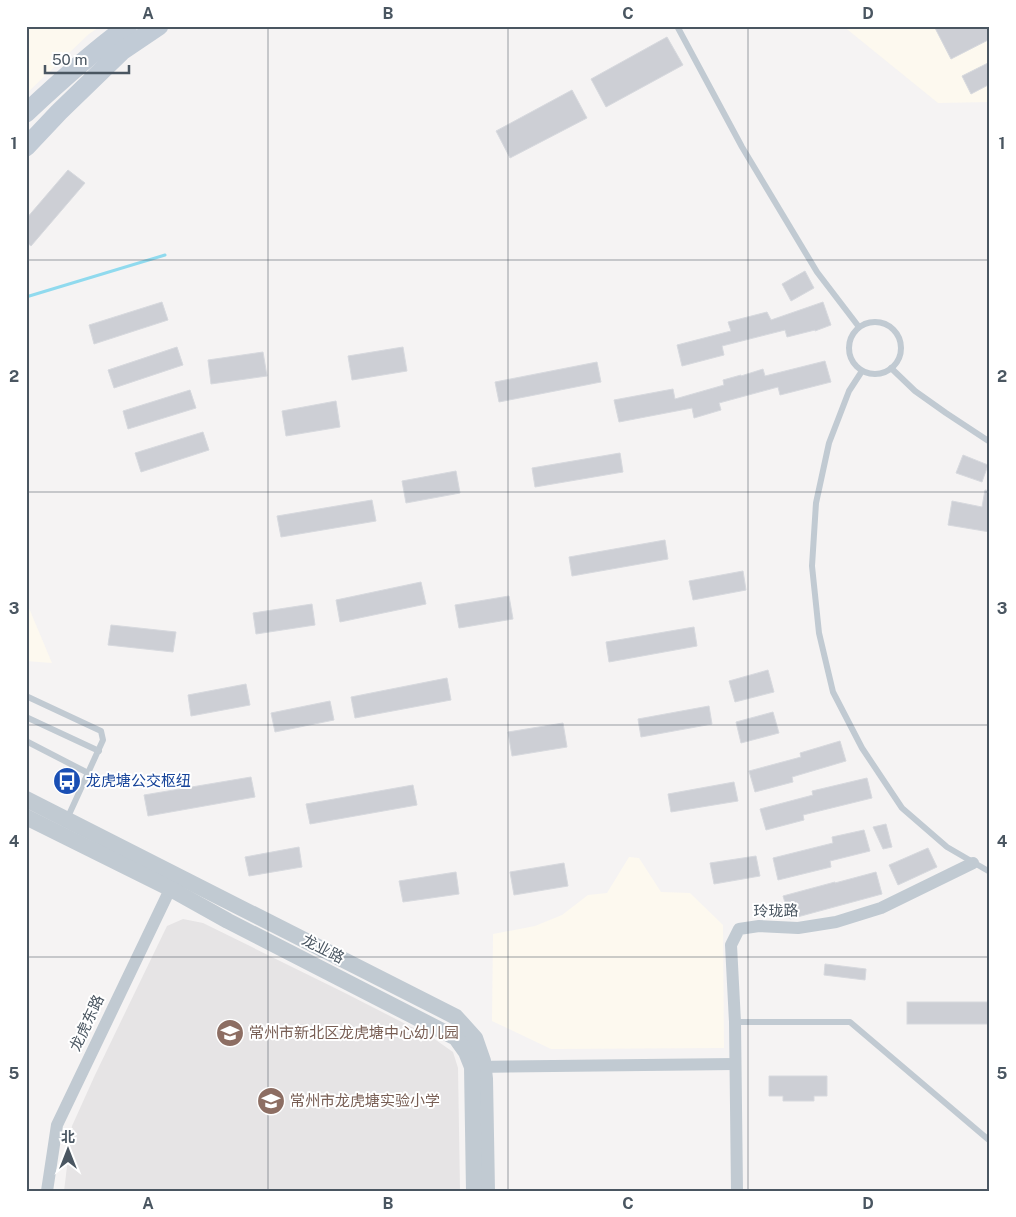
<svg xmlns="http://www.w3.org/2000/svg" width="1016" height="1217" viewBox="0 0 1016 1217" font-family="'Public Sans','Noto Sans SC',sans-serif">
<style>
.commercial{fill:#fdf9ef}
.education{fill:#e6e4e5}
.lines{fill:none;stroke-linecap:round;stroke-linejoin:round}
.stream{stroke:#90daee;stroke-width:3}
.building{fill:#cdcfd5;stroke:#d7d9de}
.service{stroke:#c1cad2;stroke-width:6}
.minor{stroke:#c1cad2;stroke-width:12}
.tertiary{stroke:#c1cad2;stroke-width:16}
.secondary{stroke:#c1cbd6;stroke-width:19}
.grid{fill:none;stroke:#4a5661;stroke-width:1;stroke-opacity:0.55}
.labels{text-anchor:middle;stroke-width:4;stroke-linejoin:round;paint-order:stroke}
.transit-label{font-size:15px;fill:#164399;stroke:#fff;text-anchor:start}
.street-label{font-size:15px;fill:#4a5661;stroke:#fff}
.education-label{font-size:15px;fill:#785e54;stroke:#fff;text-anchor:start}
.neatline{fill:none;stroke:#4a5661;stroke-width:2}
.grid-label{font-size:16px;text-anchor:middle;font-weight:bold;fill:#4a5661}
</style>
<rect width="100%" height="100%" fill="#f5f3f3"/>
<g class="commercial">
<polygon points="26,26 101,26 89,34 26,94"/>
<polygon points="843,26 990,26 990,102 938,103"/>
<polygon points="26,601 52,663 26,661"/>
<polygon points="629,857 639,858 661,892 690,893 723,925 724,1048 551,1049 492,1021 493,934 535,926 562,915 588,895 607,893"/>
</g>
<polygon class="education" points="183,919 203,923 343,992 433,1038 453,1052 458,1068 460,1191 64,1191 72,1126 95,1075 167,926"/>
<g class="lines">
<polyline class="stream" points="26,297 165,255"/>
</g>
<g class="building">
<polygon points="934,26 990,26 990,39 951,59"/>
<polygon points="667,37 683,65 606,107 591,79"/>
<polygon points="990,62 990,84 971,94 962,76"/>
<polygon points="572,90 587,118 510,158 496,131"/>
<polygon points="68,170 85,183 31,246 26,242 26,219"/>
<polygon points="805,271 814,288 791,301 782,284"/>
<polygon points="162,302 168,320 94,344 89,325"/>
<polygon points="823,302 831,325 815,331 815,330 787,337 785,330 722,346 724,355 682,366 677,345 731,331 728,322 767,312 771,320"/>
<polygon points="177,347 183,365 114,388 108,370"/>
<polygon points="403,347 407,371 352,380 348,356"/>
<polygon points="263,352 267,376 211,384 208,360"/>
<polygon points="825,361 831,382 780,395 778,387 719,403 721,410 694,418 692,408 619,422 614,400 673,389 675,399 724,385 723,380 741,375 741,376 763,369 765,376"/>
<polygon points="597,362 601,382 499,402 495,382"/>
<polygon points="190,390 196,408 128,429 123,411"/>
<polygon points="336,401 340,427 286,436 282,411"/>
<polygon points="203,432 209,450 141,472 135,453"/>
<polygon points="620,453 623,472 535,487 532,468"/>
<polygon points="963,455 988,465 982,482 956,473"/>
<polygon points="456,471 460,493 406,503 402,481"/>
<polygon points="985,490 990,491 990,532 948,525 952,501 982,507"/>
<polygon points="372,500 376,521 281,537 277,516"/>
<polygon points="665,540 668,559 572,576 569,557"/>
<polygon points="743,571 746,590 693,600 689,581"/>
<polygon points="421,582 426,604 340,622 336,600"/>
<polygon points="509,596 513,619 459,628 455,605"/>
<polygon points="312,604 315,625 256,634 253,613"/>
<polygon points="111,625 176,632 173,652 108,645"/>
<polygon points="694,627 697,646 609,662 606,642"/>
<polygon points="768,670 774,692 735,702 729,681"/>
<polygon points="447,678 451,700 355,718 351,697"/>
<polygon points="246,684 250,705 191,716 188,695"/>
<polygon points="330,701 334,720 275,732 271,713"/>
<polygon points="709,706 712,724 641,737 638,719"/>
<polygon points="773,712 779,733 741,743 736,722"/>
<polygon points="563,723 567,747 512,756 508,732"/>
<polygon points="840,741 846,761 792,777 793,782 755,792 749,771 801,757 800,753"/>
<polygon points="251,777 255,797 148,816 144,795"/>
<polygon points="867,778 872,798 803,815 804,820 766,830 760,809 813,795 812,791"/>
<polygon points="734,782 738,801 671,812 668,794"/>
<polygon points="413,785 417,805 310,824 306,804"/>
<polygon points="886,824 892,847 883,849 873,827"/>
<polygon points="864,830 870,851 830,861 831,867 778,880 773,858 833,843 832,837"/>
<polygon points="299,847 302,867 249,876 245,857"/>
<polygon points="928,848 937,867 898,885 889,865"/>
<polygon points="756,856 760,876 714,884 710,863"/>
<polygon points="564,863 568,886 514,895 510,872"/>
<polygon points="456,872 459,894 403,902 399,881"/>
<polygon points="876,872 882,894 790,919 783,896 835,882 835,883"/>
<polygon points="825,964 866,969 865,980 824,975"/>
<rect x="907" y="1002" width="83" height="22"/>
<polygon points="769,1076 827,1076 827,1096 814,1096 814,1101 783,1101 783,1096 769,1096"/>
</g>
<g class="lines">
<g class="service">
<polyline points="677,26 742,147 817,272 859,327"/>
<circle cx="875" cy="348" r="26"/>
<polyline points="891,368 915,391 946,413 990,442"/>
<polyline points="862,371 849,391 829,443 816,503 812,566 819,633 833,692 862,748 902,808 947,847 990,872"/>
<polyline points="26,696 101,731 103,740 67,819"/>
<polyline points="26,717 99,751"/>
<polyline points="26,741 88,773"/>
<polyline points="735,1022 850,1022 990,1141"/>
</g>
<g class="minor">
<polyline points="475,1067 735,1064"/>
<polyline points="47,1191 57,1125 174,881"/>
<polyline points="737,1191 735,1022 731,945 739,929 759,926 798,928 836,922 881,908 973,863"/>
</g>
<g class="tertiary">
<polyline points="26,799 456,1017 475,1038 483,1061 485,1079 487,1191"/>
<polyline points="26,817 169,888 228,921 456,1038 466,1052 472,1067 474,1191"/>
</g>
<g class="secondary">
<path d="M26,113C58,83 92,52 128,26"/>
<polyline points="26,147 59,112 122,51 159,26"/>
</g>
</g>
<path class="grid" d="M268,26V1191M508,26V1191M748,26V1191M26,260H990M26,492H990M26,725H990M26,957H990"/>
<defs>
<g id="bus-disc" transform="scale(1.4375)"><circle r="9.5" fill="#1a4fb4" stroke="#fff"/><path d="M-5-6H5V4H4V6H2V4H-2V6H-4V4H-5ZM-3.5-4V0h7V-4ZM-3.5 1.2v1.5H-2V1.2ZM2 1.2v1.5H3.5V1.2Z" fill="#fff"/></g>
<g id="school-disc" transform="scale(1.4375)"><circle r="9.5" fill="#8d6e63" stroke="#fff"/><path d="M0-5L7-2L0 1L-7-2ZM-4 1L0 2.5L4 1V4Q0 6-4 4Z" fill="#fff"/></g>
</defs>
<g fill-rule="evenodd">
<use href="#bus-disc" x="67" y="781"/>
<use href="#school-disc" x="230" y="1033"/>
<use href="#school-disc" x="271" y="1101"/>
</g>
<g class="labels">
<g class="transit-label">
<text x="86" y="786">龙虎塘公交枢纽</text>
</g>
<g class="street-label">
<text transform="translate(776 911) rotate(-1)" y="5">玲珑路</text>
<text transform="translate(323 949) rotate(27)" y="5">龙业路</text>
<text transform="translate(87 1023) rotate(-65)" y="5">龙虎东路</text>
</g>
<g class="education-label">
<text x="249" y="1038">常州市新北区龙虎塘中心幼儿园</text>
<text x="290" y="1106">常州市龙虎塘实验小学</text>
</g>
</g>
<rect width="1016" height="1217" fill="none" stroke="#ffffff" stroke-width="55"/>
<g transform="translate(68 1150)" stroke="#ffffff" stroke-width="4" paint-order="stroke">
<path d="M0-4L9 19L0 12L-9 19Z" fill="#4a5661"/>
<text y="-8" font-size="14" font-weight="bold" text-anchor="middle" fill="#4a5661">北</text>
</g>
<path d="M45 65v8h84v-8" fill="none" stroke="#4a5661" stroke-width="2.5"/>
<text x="52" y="65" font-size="15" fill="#4a5661" stroke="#ffffff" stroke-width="4" paint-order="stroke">50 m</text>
<rect x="28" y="28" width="960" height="1162" class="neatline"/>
<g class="grid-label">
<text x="148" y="19">A</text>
<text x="388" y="19">B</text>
<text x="628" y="19">C</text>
<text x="868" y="19">D</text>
<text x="14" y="149">1</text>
<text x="1002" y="149">1</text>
<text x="14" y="382">2</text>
<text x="1002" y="382">2</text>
<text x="14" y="614">3</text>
<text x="1002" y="614">3</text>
<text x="14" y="847">4</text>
<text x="1002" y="847">4</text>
<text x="14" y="1079">5</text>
<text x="1002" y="1079">5</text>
<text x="148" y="1209">A</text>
<text x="388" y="1209">B</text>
<text x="628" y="1209">C</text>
<text x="868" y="1209">D</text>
</g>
</svg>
